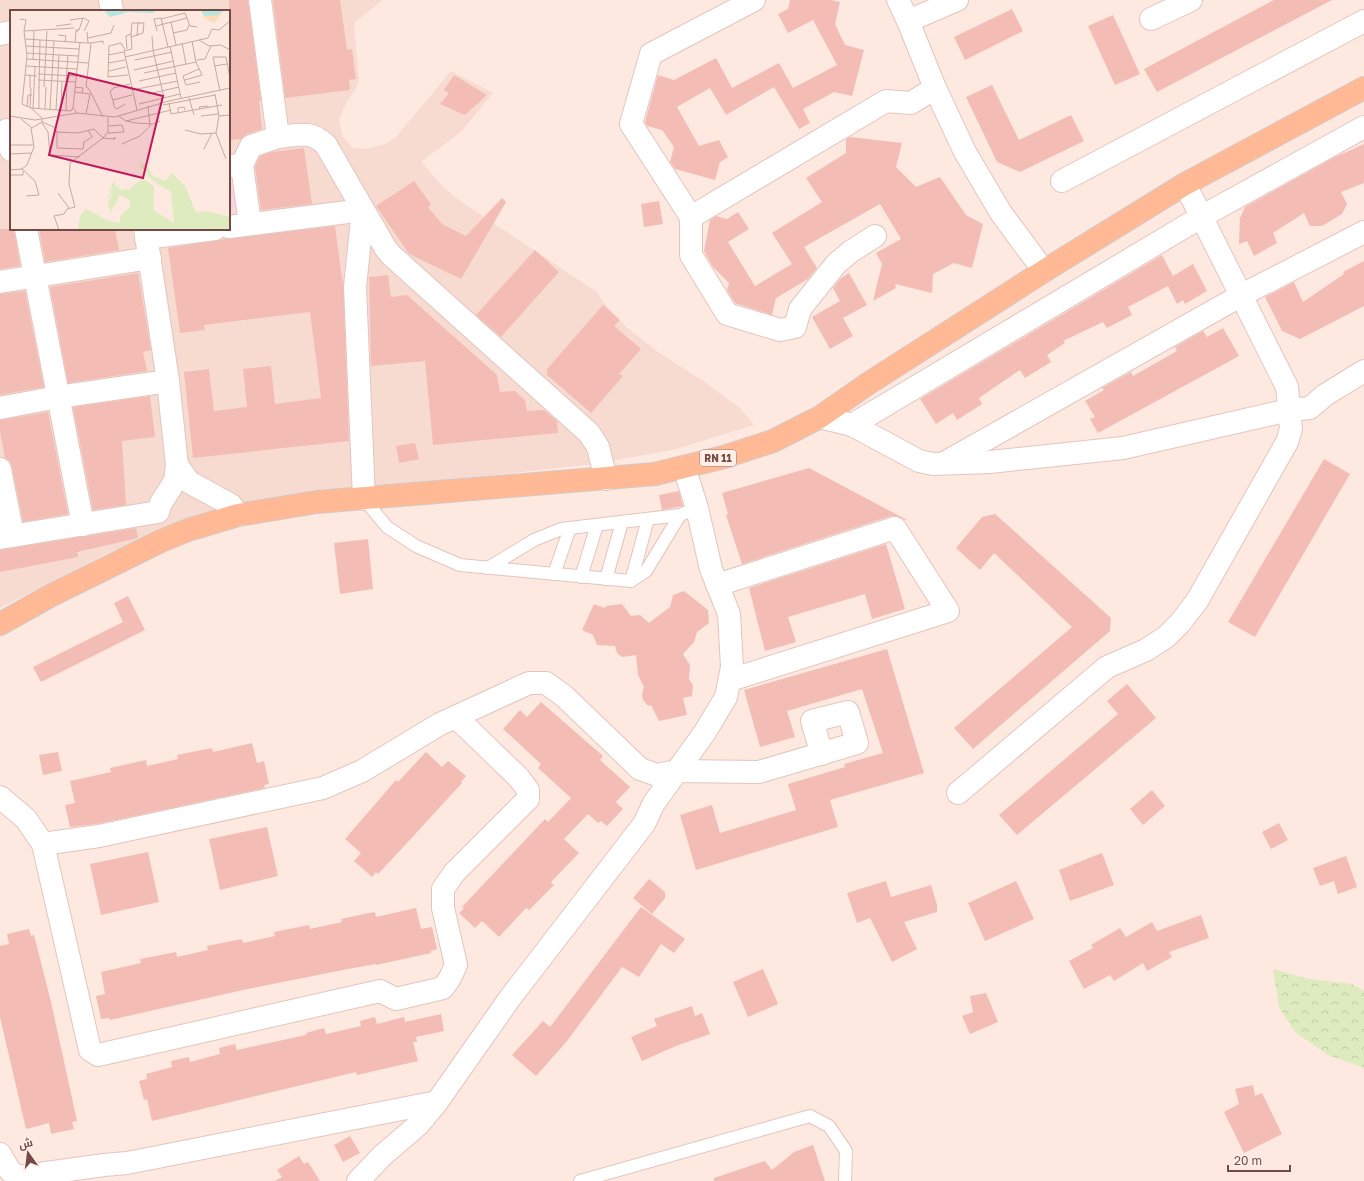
<svg xmlns="http://www.w3.org/2000/svg" width="1364" height="1181" viewBox="0 0 1364 1181" font-family="'Golos Text',Cairo,sans-serif">
<style>
.residential{fill:#f7dbd1;fill-rule:evenodd}
.medical{fill:#fbd2e3}
.forest{fill:url(#forest-crowns)}
.building{fill:#f3bdb6}
.lines{fill:none;stroke-linecap:round;stroke-linejoin:round}
.lane-casing{stroke:#e3c5be;stroke-width:14}
.street-casing{stroke:#e3c5be;stroke-width:24}
.primary-casing{stroke:#d5c9c8;stroke-width:24}
.lane{stroke:#fff;stroke-width:12}
.street{stroke:#fff;stroke-width:22}
.primary{stroke:#ffb995;stroke-width:22}
.labels{text-anchor:middle;stroke-width:3;stroke-linejoin:round;paint-order:stroke}
.shield{fill:#ffefe7;stroke:#9e7c76;stroke-width:1}
.shield-label{font-size:10px;font-weight:bold;fill:#744a46}
.inset-road{fill:none;stroke:#c6a9a2;stroke-width:1}
.view{fill:#c2185b;fill-opacity:0.15;stroke:#c2185b;stroke-width:2}
.inset-edge{fill:none;stroke:#744a46;stroke-width:2}
</style>
<defs>
<pattern id="forest-crowns" width="20" height="18" patternUnits="userSpaceOnUse"><rect width="20" height="18" fill="#ddebbe"/><path d="M2 6a3 3 0 1 1 6 0M12 15a3 3 0 1 1 6 0" fill="none" stroke="#c1cba5"/></pattern>
</defs>
<rect width="100%" height="100%" fill="#fde9e0"/>
<path class="residential" d="M0,0H383L354,23L359,83L347,102L339,119L342,136L353,148L366,149L385,144L396,137L451,71L493,93L462,131L421,162L444,188L459,200L597,292L604,303L627,328L657,351L706,383L740,408L754,425L673,450L587,465L402,485L148,536L110,552L0,608ZM11,11H229V229H11Z"/>
<polygon class="medical" points="230,172 236,209 229,210 229,173"/>
<polygon class="forest" points="1273,969 1309,979 1352,984 1364,991 1364,1068 1328,1055 1295,1032 1279,1007"/>
<g class="building">
<polygon points="229,0 248,0 261,101 259,101 262,129 247,134 241,139 229,140"/>
<polygon points="273,0 340,0 347,50 352,49 356,79 349,80 350,90 285,98"/>
<polygon points="790,0 831,0 840,2 835,24 845,45 864,50 852,96 834,92 803,109 810,123 799,129 774,87 726,115 710,88 677,107 699,146 719,140 728,157 720,162 715,180 675,169 670,162 674,147 662,130 647,126 645,122 658,75 674,80 716,58 732,88 779,63 793,88 837,65 813,20 788,33 778,14 788,9"/>
<polygon points="1274,0 1332,0 1157,92 1144,69"/>
<polygon points="1012,9 1023,31 965,60 954,37"/>
<polygon points="1113,15 1140,74 1115,85 1088,26"/>
<polygon points="454,75 487,95 465,115 440,104 449,93 444,90"/>
<polygon points="992,85 1019,140 1071,115 1084,141 1020,172 997,162 966,97"/>
<polygon points="850,137 902,143 896,167 916,187 940,177 966,215 983,224 972,268 954,263 933,274 932,293 895,284 896,288 873,301 882,264 876,253 901,239 880,204 804,247 817,268 808,279 776,298 772,315 735,303 727,290 729,283 713,267 704,251 710,220 716,216 727,219 738,212 749,229 728,242 755,286 792,264 772,233 822,202 806,178 846,153 846,139"/>
<polygon points="1364,144 1364,183 1341,192 1347,204 1342,214 1322,226 1310,226 1304,213 1273,233 1277,243 1254,256 1247,241 1239,244 1240,218 1245,207 1333,158"/>
<polygon points="304,148 312,204 261,210 255,167 260,156 272,152"/>
<polygon points="414,181 431,204 428,207 442,224 466,236 502,198 506,202 461,279 409,254 376,206"/>
<polygon points="659,201 663,224 644,227 641,204"/>
<polygon points="335,226 342,279 343,279 349,441 193,458 184,372 209,369 214,411 247,407 243,369 271,366 275,404 321,398 310,312 204,325 205,330 180,333 168,248 225,239"/>
<polygon points="0,229 14,229 20,266 0,269"/>
<polygon points="39,229 115,229 119,250 45,262"/>
<polygon points="535,250 559,272 501,337 476,315"/>
<polygon points="1162,255 1173,276 1193,264 1207,291 1185,304 1183,300 1177,304 1168,286 1128,307 1132,315 1107,328 1103,322 1063,341 1065,343 1047,355 1051,362 1025,378 1020,370 979,398 982,404 957,420 953,413 936,424 920,399"/>
<polygon points="1364,261 1364,306 1300,339 1282,331 1265,297 1294,282 1303,302 1344,274 1343,272"/>
<polygon points="138,273 151,350 143,352 147,371 68,383 50,287"/>
<polygon points="849,273 867,305 843,318 853,336 830,349 812,317 840,301 833,288 841,278"/>
<polygon points="388,275 391,297 407,295 497,375 500,392 515,391 525,400 527,411 544,410 557,421 558,433 433,445 425,361 371,366 369,277"/>
<polygon points="25,291 44,387 0,395 0,294"/>
<polygon points="603,305 620,320 614,326 641,349 619,374 623,376 591,413 547,375 547,369"/>
<polygon points="1223,328 1239,356 1098,433 1090,419 1095,417 1085,401 1104,390 1102,388 1131,372 1133,376 1177,351 1175,347 1203,331 1207,337"/>
<polygon points="150,396 155,437 122,441 126,505 93,510 73,407"/>
<polygon points="48,412 68,514 23,522 12,467 10,461 5,458 0,431 0,420"/>
<polygon points="415,443 419,459 399,463 396,446"/>
<polygon points="1324,459 1350,474 1255,637 1228,622"/>
<polygon points="809,468 907,520 905,520 897,516 891,516 742,564 726,515 728,514 722,493"/>
<polygon points="679,491 683,506 662,510 659,495"/>
<polygon points="995,514 1111,618 1110,631 973,749 954,728 1072,627 994,553 980,570 956,548 982,517"/>
<polygon points="136,528 138,538 77,552 78,557 0,572 0,550"/>
<polygon points="368,539 373,589 340,594 334,543"/>
<polygon points="886,544 905,609 872,619 865,594 788,617 796,642 765,651 749,588"/>
<polygon points="684,591 708,610 709,623 697,632 694,642 683,654 690,665 689,679 693,685 692,696 683,698 687,715 659,721 651,705 648,706 643,700 642,694 644,687 638,675 636,655 622,657 617,653 615,646 597,645 593,635 582,630 594,604 605,608 606,606 622,604 631,616 640,615 649,623 670,607 673,595"/>
<polygon points="128,596 145,630 41,682 33,667 123,622 114,603"/>
<polygon points="887,649 924,773 830,800 838,827 696,870 680,815 712,805 720,833 796,810 788,784 845,767 844,764 883,753 862,689 787,711 795,737 760,747 744,690"/>
<polygon points="1127,684 1156,718 1017,835 999,815 1118,714 1107,701"/>
<polygon points="541,702 603,756 600,760 630,787 616,802 623,809 607,826 601,821 598,823 588,814 564,839 579,853 551,882 554,885 529,910 526,908 499,937 482,921 475,928 459,913 464,908 462,907 545,819 548,822 571,798 538,768 541,764 503,729 520,710 527,717"/>
<polygon points="252,743 257,763 264,761 269,784 264,785 265,788 97,824 70,827 65,805 75,803 70,781 111,772 110,768 146,760 147,766 178,759 177,755 212,748 213,752"/>
<polygon points="58,752 62,771 43,775 39,755"/>
<polygon points="426,752 442,767 448,761 466,776 461,782 462,783 406,844 378,874 376,872 372,877 354,861 361,853 345,839 396,780 398,782"/>
<polygon points="1152,790 1165,806 1143,825 1130,809"/>
<polygon points="1279,823 1288,840 1271,849 1262,832"/>
<polygon points="267,827 278,876 220,890 209,839"/>
<polygon points="148,852 159,902 101,915 90,864"/>
<polygon points="1102,853 1114,885 1070,901 1059,870"/>
<polygon points="1346,856 1357,887 1338,894 1334,881 1320,886 1313,868"/>
<polygon points="649,879 665,892 665,898 652,914 633,898"/>
<polygon points="886,881 891,897 931,885 937,905 937,912 904,922 917,949 892,962 870,918 857,923 847,893"/>
<polygon points="1016,881 1034,919 985,941 968,903"/>
<polygon points="641,907 685,939 674,953 661,944 639,977 622,967 567,1041 536,1076 512,1055 543,1021 550,1027"/>
<polygon points="416,908 421,929 432,927 437,949 431,951 431,953 376,965 376,964 348,969 243,990 110,1020 109,1018 101,1019 96,996 105,994 101,972 141,963 140,959 176,952 177,957 208,950 207,946 242,939 243,943 275,936 274,932 309,925 310,929 342,922 341,919 364,914 375,912 376,917"/>
<polygon points="1201,915 1209,938 1169,952 1172,957 1147,971 1143,963 1114,981 1110,975 1084,989 1069,961 1093,948 1091,945 1120,928 1126,937 1152,922 1157,931"/>
<polygon points="29,929 31,936 34,935 51,1002 77,1121 72,1122 74,1129 51,1134 49,1123 26,1129 0,1017 0,946 9,944 7,934"/>
<polygon points="763,969 778,1004 748,1017 733,982"/>
<polygon points="986,993 998,1022 970,1034 962,1016 973,1012 970,996"/>
<polygon points="692,1006 695,1016 702,1013 710,1034 676,1046 642,1061 631,1037 657,1026 654,1019"/>
<polygon points="441,1014 444,1031 416,1037 417,1042 413,1042 418,1061 357,1075 356,1072 152,1121 147,1099 144,1100 139,1081 147,1079 146,1074 172,1067 171,1061 189,1057 190,1062 220,1054 219,1048 235,1044 237,1050 306,1035 306,1033 324,1028 326,1034 361,1026 360,1021 375,1017 377,1024 404,1017 405,1022"/>
<polygon points="1253,1085 1255,1096 1262,1093 1282,1134 1244,1153 1224,1112 1239,1104 1235,1089"/>
<polygon points="350,1136 360,1153 343,1162 334,1145"/>
<polygon points="813,1145 825,1181 714,1181 714,1178 765,1161 772,1170 794,1152"/>
<polygon points="299,1156 304,1164 308,1162 320,1181 275,1181 282,1177 277,1170"/>
</g>
<g class="lines">
<g class="lane-casing">
<g id="lane">
<polyline points="364,499 387,527 416,546 460,565 631,581 646,571 680,515 697,508"/>
<polyline points="488,568 534,540 561,529 680,515"/>
<polyline points="554,574 570,528"/>
<polyline points="581,577 597,525"/>
<polyline points="606,579 622,522"/>
<polyline points="631,581 648,519"/>
<polyline points="580,1181 810,1116 829,1126 846,1151 845,1181"/>
</g>
</g>
<g class="street-casing">
<g id="street">
<polyline points="110,0 112,11"/>
<path d="M260,0L278,137C298,135 311,130 326,145L386,249L391,255L589,433L598,447L606,479"/>
<polyline points="898,0 908,21 935,88 965,152 1001,213 1044,271"/>
<polyline points="1151,19 1191,0"/>
<polyline points="908,21 957,0"/>
<polyline points="0,34 11,32"/>
<polyline points="7,130 11,150"/>
<polyline points="242,165 251,146 278,137"/>
<polyline points="229,166 242,165 250,224"/>
<polyline points="1062,181 1364,21"/>
<polyline points="691,217 631,124 651,54 754,0"/>
<polyline points="229,227 363,210 355,287 364,499"/>
<polyline points="26,229 83,525"/>
<polyline points="875,236 850,252 836,264 800,309 795,327 780,330 727,314 691,255 691,217 886,101 911,103 935,88"/>
<polyline points="146,238 215,229"/>
<polyline points="0,282 150,258"/>
<polyline points="0,408 58,397 168,381"/>
<polyline points="820,417 852,425 919,461 933,464 990,462 1123,448 1289,410 1310,408 1325,395 1364,371"/>
<polyline points="852,425 1201,217 1364,127"/>
<polyline points="946,462 1240,296 1364,232"/>
<polyline points="177,465 189,482 231,505 238,515"/>
<polyline points="0,469 13,536"/>
<polyline points="0,538 158,512 161,503 175,481 177,465 168,381 145,229"/>
<polyline points="717,585 895,528 948,611 730,680"/>
<polyline points="958,793 1107,667 1146,650 1166,637 1180,623 1197,601 1287,442 1291,429 1287,387 1185,184"/>
<polyline points="0,797 26,819 43,844 99,836 323,788 362,771 440,724 529,683 546,683 564,696 640,769 657,775 677,771 705,732 726,697 732,667 729,614 711,569 697,508 684,467"/>
<polyline points="43,844 90,1050 98,1055 380,991 396,999 443,988 450,978 456,965 443,908 443,889 454,873 528,799 528,790 519,778 456,717"/>
<polyline points="0,1154 10,1171 18,1177 104,1165 127,1163 437,1102"/>
<polyline points="358,1181 382,1156 418,1125 437,1102 510,998 644,824 654,803 677,771 759,772 857,743 848,712 812,721 822,754"/>
</g>
</g>
<g class="primary-casing">
<polyline id="primary" points="0,624 50,596 161,541 188,530 238,515 317,502 655,474 724,457 773,441 820,417 869,383 1044,271 1185,184 1364,88"/>
</g>
<use href="#lane" class="lane"/>
<use href="#street" class="street"/>
<use href="#primary" class="primary"/>
</g>
<g class="labels">
<rect class="shield" x="700" y="450" width="36" height="16" rx="3"/>
<g class="shield-label">
<text x="718" y="462">RN 11</text>
</g>
</g>
<g transform="translate(10 10)">
<rect width="220" height="220" fill="#fde9e0"/>
<path d="M130,152L138,157L143,166L156,171L162,163L175,176L186,203L196,201L220,207V220H68L70,206L76,199L99,211L110,213V206L120,197V190L110,185L101,202L97,193L101,195L98,192L100,189L97,184L103,188L98,179L104,183L100,178L105,171V177L108,174L106,181L110,174L109,180L119,179L133,168L144,177L143,200L164,213L161,182L141,169L131,157Z" fill="#ddebbe"/>
<path d="M212,3L204,13L194,8V6Z" fill="#fedbb8"/>
<path d="M94,0H147L143,3L119,2L100,7ZM191,0H214L208,5L194,6Z" fill="#b4e7e0"/>
<path class="inset-road" d="M10,9L16,10L14,21L17,46L12,94L21,98L33,109M151,9L175,3L180,16L187,17M60,10L74,8L79,11L74,21M161,12L166,35M46,16L61,14M146,16L177,8M69,20L73,8M14,21L64,18M147,21L144,9L151,8L158,37M77,22L78,33H81L76,77L79,79L93,107M163,23L177,20L179,15M48,25L56,26L55,32M127,26L128,12M142,26L143,40L154,88M121,27L133,23L134,13H122L121,24L122,39L114,41L127,100M78,28L101,23L104,15M15,29L78,33M189,30L199,36L211,35L220,40M65,32L66,22V20H69L66,22M81,33L93,31V34M172,33L176,54M16,36L69,39M160,36L171,88M117,39L116,26L121,24M115,40L111,33L99,36L98,67L118,65M17,43L68,46M98,45L114,42M115,47L198,28L202,19L209,20L220,11M17,49L78,53M23,50L24,21M125,50L162,42M187,50L195,49L201,36M98,53L115,50M16,56L67,59M204,56L217,54M189,59L173,66L176,75L190,72M124,60L164,51M99,61L116,57M134,63L186,52M28,64L66,66M15,65L27,66M28,70L66,72M175,70L192,65L186,52L182,31M129,71L166,63M56,72L58,45M34,77L37,21M65,77L73,78L72,83M20,78V65M29,78L30,30M122,80L168,71M210,81L203,47H216L220,68M65,82L80,84L76,104M138,84L169,77M205,84L209,106L220,105M179,88L184,105M103,90L100,82L103,78L120,74M159,93L161,104L212,95M115,94L107,99L104,97L103,90L122,85M129,94L170,84M153,95L205,85M17,96L18,85H22M20,97L21,78M21,98L61,101L63,98M23,98L25,57M29,98V77M35,99L36,77M40,99L44,31M190,99L189,97L198,96V98M46,100L49,45M51,100L52,72M56,101L57,72M168,102V98L174,97L175,100M67,103L63,98L70,32M0,106L25,110L67,103L105,107L159,91L220,78M109,106L116,111L126,113L143,114L150,111M191,106L208,104M11,109L22,118L32,112M32,109V112L44,117L47,122L68,123L84,119L93,128L98,122V107M116,111L161,100M32,113L38,122L40,145L70,147M175,120L191,124L206,123L209,106M47,122V138L73,139L74,132L82,127L78,120M98,123L114,122L112,115L99,116M206,123L216,149M112,134L130,126L140,116L138,96M0,135H24M194,139L202,123M0,144L22,143M0,160L12,159M0,165H13V161M48,183L59,198M16,186L29,185L25,171L12,159L17,155L24,137L21,118M49,220L44,206L54,204L57,199L65,197L59,174L60,153L93,128L103,129L105,127V129H103"/>
<path class="view" d="M59,63L153,86L133,168L39,145Z"/>
<rect width="220" height="220" class="inset-edge"/>
</g>
<g transform="translate(28 1153) rotate(346)" stroke="#ffefe7" stroke-width="3" paint-order="stroke">
<path d="M0-3L7 15L0 10L-7 15Z" fill="#744a46"/>
<text y="-6" font-size="11" font-weight="bold" text-anchor="middle" fill="#744a46">ش</text>
</g>
<path d="M1228 1165v6h62v-6" fill="none" stroke="#744a46" stroke-width="2"/>
<text x="1234" y="1165" font-size="12" fill="#744a46" stroke="#ffefe7" stroke-width="3" paint-order="stroke">20 m</text>
</svg>
